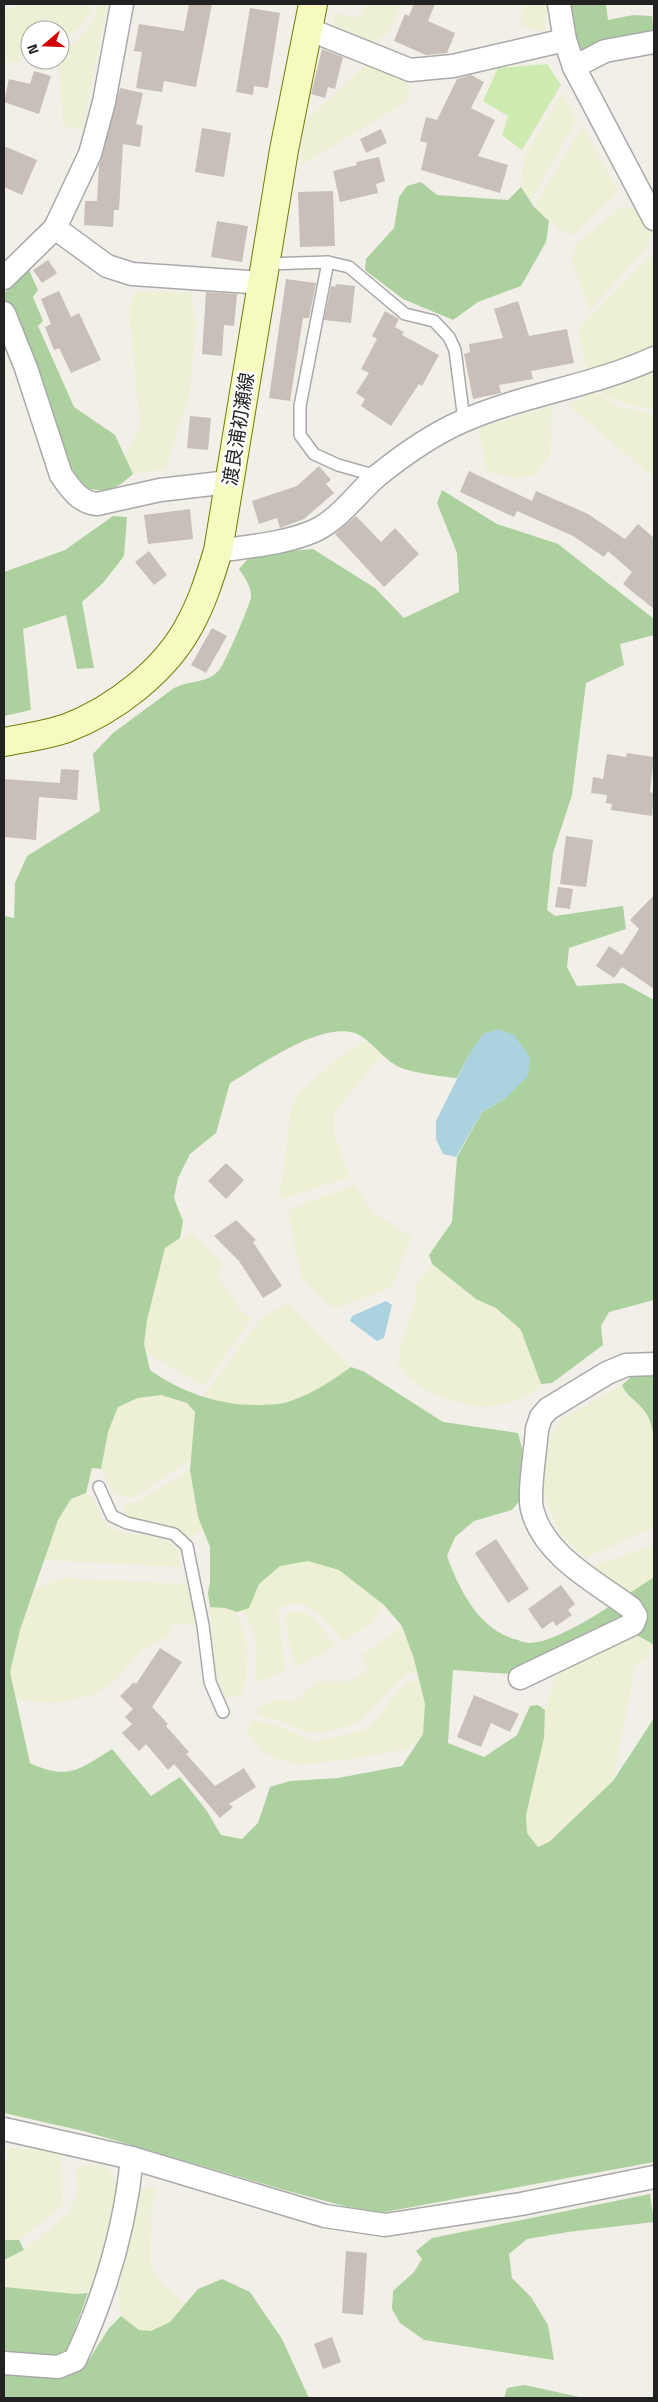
<svg xmlns="http://www.w3.org/2000/svg" width="658" height="2402" viewBox="0 0 658 2402" font-family="'Titillium Web','Noto Sans JP',sans-serif">
<style>
.farmland{fill:#eef0d5}
.grass{fill:#cdebb0}
.forest{fill:#add19e;fill-rule:evenodd}
.water{fill:#aad3df}
.building{fill:#c7bfb8}
.lines{fill:none;stroke-linecap:round;stroke-linejoin:round}
.service-casing{stroke:#a9a9a9;stroke-width:14}
.minor-casing{stroke:#a9a9a9;stroke-width:25}
.secondary-casing{stroke:#707d05;stroke-width:30}
.service{stroke:#fff;stroke-width:11}
.minor{stroke:#fff;stroke-width:22}
.secondary{stroke:#f7fabf;stroke-width:28}
.labels{text-anchor:middle;stroke-width:5;stroke-linejoin:round;paint-order:stroke}
.street-label{font-size:19px;fill:#222;stroke:#fff}
</style>
<rect width="100%" height="100%" fill="#f2efe9"/>
<g class="farmland">
<polygon points="23,4 92,4 91,13 81,26 67,37 60,41 60,30 30,30 30,56 16,62 4,62 4,9"/>
<polygon points="98,4 107,4 83,130 63,126 58,60 60,60 60,55 85,33 95,17"/>
<polygon points="365,4 401,4 389,33 371,42 332,29 334,12 359,18"/>
<polygon points="524,4 547,4 546,32 520,26"/>
<polygon points="367,64 409,83 409,100 301,165 304,122"/>
<polygon points="562,92 576,121 531,201 521,187 523,161"/>
<polygon points="583,125 618,192 573,235 559,229 534,207"/>
<polygon points="620,208 637,208 652,233 648,238 649,245 590,310 571,260 576,244"/>
<polygon points="654,252 654,346 629,358 586,370 578,329"/>
<polygon points="135,291 191,292 196,326 190,392 166,469 133,474 125,458 140,426 129,311"/>
<polygon points="654,367 654,410 630,405 603,395 600,389"/>
<polygon points="593,392 617,406 654,415 654,478 568,405"/>
<polygon points="552,406 550,454 534,476 516,478 486,472 479,428"/>
<polygon points="366,1041 382,1055 334,1113 334,1133 350,1177 279,1200 291,1108 299,1093 344,1053"/>
<polygon points="355,1185 373,1213 412,1237 392,1287 333,1309 301,1278 288,1210"/>
<polygon points="192,1233 223,1264 217,1276 243,1313 252,1318 204,1386 146,1353 144,1344 147,1320 165,1247"/>
<polygon points="432,1264 476,1299 496,1308 521,1330 541,1384 530,1395 506,1404 481,1407 452,1401 425,1390 409,1378 398,1365 399,1351 416,1298 415,1286"/>
<polygon points="288,1303 351,1367 321,1388 282,1404 248,1405 221,1402 203,1397 260,1319"/>
<polygon points="622,1385 625,1393 643,1409 653,1430 654,1527 585,1558 560,1534 544,1495 542,1477 551,1434 559,1421"/>
<polygon points="161,1395 187,1403 195,1412 191,1460 131,1499 113,1492 101,1469 108,1432 118,1407 138,1398"/>
<polygon points="190,1470 198,1517 203,1530 189,1538 181,1531 167,1524 124,1516 124,1503 135,1503"/>
<polygon points="86,1493 94,1498 102,1519 112,1529 129,1534 147,1535 173,1544 178,1552 180,1567 44,1560 57,1523 71,1499"/>
<polygon points="654,1544 654,1577 626,1595 592,1567"/>
<polygon points="308,1561 339,1570 384,1605 372,1623 344,1641 325,1620 304,1604 295,1603 278,1608 285,1672 254,1683 257,1652 254,1634 243,1610 249,1608 259,1584 280,1565"/>
<polygon points="63,1578 188,1584 196,1608 195,1625 171,1624 170,1635 140,1651 113,1683 92,1695 58,1703 17,1700 10,1672 20,1630 35,1589"/>
<polygon points="210,1607 225,1608 237,1612 247,1647 246,1675 241,1695 225,1698 215,1672"/>
<polygon points="293,1611 307,1614 316,1621 336,1646 295,1668 284,1615"/>
<polygon points="402,1626 418,1672 405,1675 358,1723 322,1733 305,1733 282,1721 258,1716 256,1708 279,1699 293,1702 318,1681 350,1681 367,1671 361,1656"/>
<polygon points="631,1632 653,1645 648,1657 635,1666 613,1781 549,1842 537,1847 527,1833 526,1815 544,1738 545,1710 555,1678 571,1664"/>
<polygon points="419,1680 425,1704 423,1734 408,1749 344,1760 300,1765 277,1758 261,1751 247,1732 251,1720 277,1725 314,1742 365,1730 383,1712 390,1700 406,1683"/>
<polygon points="10,2147 61,2152 62,2206 19,2240 4,2240 4,2163"/>
<polygon points="92,2164 104,2166 114,2176 117,2193 102,2257 88,2293 76,2294 4,2287 4,2260 24,2250 69,2213 77,2192 75,2168"/>
<polygon points="156,2187 151,2214 150,2263 159,2280 185,2304 170,2322 151,2331 139,2331 121,2316 119,2301 119,2285 142,2188"/>
</g>
<polygon class="grass" points="547,64 561,85 522,150 502,135 508,116 483,101 498,68"/>
<g class="forest">
<polygon points="566,4 606,4 608,20 633,15 652,16 654,34 584,53 575,48"/>
<polygon points="421,182 437,195 508,200 521,187 534,207 549,221 546,242 521,286 478,302 453,320 403,299 365,270 366,259 394,228 399,197 407,186"/>
<path d="M29,270L38,290L33,297L43,321L38,326L74,407L115,435L133,474C116,489 108,493 85,488C49,439 25,356 4,299V293Z"/>
<path d="M442,490L497,524L558,544L654,619V635L620,644L624,665L586,683L572,795L553,853L547,910L555,916L623,906L626,929L569,948L567,967L577,986L623,983L654,1000V1300L609,1312L601,1326L603,1345L552,1383L541,1384L521,1330L496,1308L476,1299L432,1264L429,1255L452,1222L457,1157L482,1112L506,1098L470,1053L457,1078C443,1077 408,1072 397,1066C382,1058 370,1039 355,1033C319,1022 261,1065 230,1083L216,1133L190,1154L178,1178L174,1198L183,1221L180,1238L165,1248L147,1320L144,1344L150,1370C182,1393 221,1406 261,1405C268,1404 277,1405 284,1403C309,1396 330,1382 351,1367L363,1371L443,1422L518,1433L522,1448L523,1497L512,1510L474,1521L455,1537L447,1556C459,1589 478,1628 514,1639C519,1640 525,1643 529,1643C561,1643 626,1595 654,1577V1645L618,1624L510,1674L453,1670L448,1743L484,1757L517,1735L530,1706L538,1705L545,1710L544,1738L526,1815L527,1833L538,1847L549,1842L613,1781L654,1718V2162L374,2214L288,2191L83,2131L4,2113V916L14,918L15,883L27,856L100,811L93,754L113,733L174,688C190,680 208,684 220,669C225,663 250,605 251,597C252,588 244,576 239,569L248,559L289,551L313,549L375,588L404,618L459,592L457,553L437,503ZM161,1395L187,1403L195,1412L190,1470L198,1517L210,1547V1582L208,1593L210,1607L225,1608L237,1612L249,1608L259,1584L280,1566L308,1561L339,1570L384,1605L402,1626L414,1659L425,1704L423,1734L402,1766L338,1778L290,1781L270,1787L258,1823L242,1839L221,1835L207,1811L180,1777L151,1796L112,1749C80,1769 69,1781 30,1763L10,1672L20,1630L58,1520L71,1499L86,1493L92,1468L101,1469L108,1432L118,1407L138,1398Z"/>
<polygon points="113,516 127,517 124,556 103,583 82,602 94,668 77,669 66,615 23,629 31,710 4,716 4,572 65,550"/>
<path d="M654,1374V1460C654,1442 655,1422 642,1408C635,1399 626,1396 622,1385L633,1375Z"/>
<polygon points="650,2194 654,2222 568,2232 527,2239 509,2254 512,2278 531,2297 548,2325 554,2360 424,2340 400,2323 392,2309 393,2291 414,2272 422,2259 416,2251 432,2238"/>
<polygon points="4,2240 19,2240 24,2250 4,2260"/>
<polygon points="222,2279 250,2292 282,2339 309,2398 4,2398 4,2287 76,2294 88,2293 68,2348 88,2361 109,2328 121,2316 139,2330 151,2331 170,2322 198,2289"/>
<polygon points="525,2385 584,2398 504,2398 507,2388"/>
</g>
<g class="water">
<polygon points="498,1029 514,1035 530,1057 528,1076 506,1098 482,1112 456,1157 443,1154 436,1139 436,1121 470,1053 483,1034"/>
<polygon points="386,1301 392,1305 384,1338 377,1341 350,1321 352,1316"/>
</g>
<g class="building">
<polygon points="189,4 212,4 196,87 164,81 162,92 136,88 142,52 134,51 139,24 184,31"/>
<polygon points="414,4 435,4 428,21 455,33 447,53 426,55 394,41 405,14 409,16"/>
<polygon points="250,8 280,13 268,88 254,86 253,95 236,92"/>
<polygon points="322,49 343,57 335,89 328,87 325,98 311,94"/>
<polygon points="34,71 51,76 39,114 4,102 9,79 30,84"/>
<polygon points="471,75 484,82 471,108 495,120 478,156 508,165 500,193 421,170 427,143 420,141 426,117 437,120 457,79"/>
<polygon points="120,88 143,93 136,124 143,126 140,147 123,144 119,210 114,210 113,227 84,225 85,201 97,201 99,166"/>
<polygon points="202,128 231,133 224,177 195,172"/>
<polygon points="381,129 387,143 366,153 360,139"/>
<polygon points="4,146 37,160 22,195 4,187"/>
<polygon points="379,157 385,181 376,184 378,193 340,202 333,171 357,165 356,162"/>
<polygon points="333,191 335,246 300,247 298,192"/>
<polygon points="217,221 248,226 242,262 211,257"/>
<polygon points="48,260 57,273 42,283 33,270"/>
<polygon points="286,279 316,283 309,318 303,318 290,401 269,398"/>
<polygon points="336,284 355,286 351,323 324,320 331,286 335,287"/>
<polygon points="59,291 71,317 79,313 101,360 71,373 59,348 54,350 45,327 51,324 41,299"/>
<polygon points="206,292 237,294 234,326 224,325 222,356 202,354"/>
<polygon points="518,301 529,336 567,329 574,363 531,371 533,379 499,385 501,393 473,399 464,354 470,352 469,344 503,338 494,309"/>
<polygon points="385,311 399,319 395,327 404,332 402,335 439,355 422,386 419,384 391,426 361,406 365,399 356,393 369,373 361,369 377,339 372,336"/>
<polygon points="190,416 211,418 208,450 187,448"/>
<polygon points="319,466 331,480 326,484 334,493 304,519 280,528 277,518 259,524 252,501 297,486"/>
<polygon points="469,471 532,501 536,491 588,514 625,539 638,524 654,538 654,609 623,584 632,572 608,551 604,557 573,536 517,511 514,517 460,492"/>
<polygon points="190,509 193,539 148,544 144,515"/>
<polygon points="356,516 381,542 395,528 419,554 384,587 335,534"/>
<polygon points="149,551 167,575 154,585 135,562"/>
<polygon points="212,628 227,636 206,673 191,665"/>
<polygon points="627,753 654,757 650,792 654,793 652,816 611,810 612,804 606,803 607,795 591,793 593,777 603,779 607,754 626,757"/>
<polygon points="61,769 79,770 77,800 39,797 36,840 4,837 4,779 60,783"/>
<polygon points="566,836 593,840 586,887 560,884"/>
<polygon points="558,887 573,889 570,909 555,907"/>
<polygon points="654,895 654,989 622,967 614,978 596,966 609,946 622,955 639,929 630,920"/>
<polygon points="226,1163 244,1180 226,1199 208,1181"/>
<polygon points="236,1220 256,1240 253,1242 282,1286 263,1298 239,1261 214,1236"/>
<polygon points="496,1539 529,1589 508,1603 475,1553"/>
<polygon points="561,1585 575,1604 568,1610 572,1615 556,1626 553,1621 542,1629 528,1609"/>
<polygon points="160,1648 182,1662 152,1707 168,1724 166,1726 189,1752 186,1754 215,1786 244,1768 256,1787 229,1804 233,1807 220,1818 174,1764 168,1770 146,1744 139,1751 122,1733 132,1724 125,1717 133,1709 120,1696 134,1682 136,1684"/>
<polygon points="474,1695 519,1714 510,1732 491,1723 481,1747 457,1737"/>
<polygon points="346,2251 367,2253 363,2315 342,2313"/>
<polygon points="332,2337 341,2362 323,2369 314,2344"/>
</g>
<g class="lines">
<g class="service-casing">
<g id="service">
<polyline points="328,262 300,406 300,435 314,454 338,465 377,476"/>
<polyline points="265,264 328,262 349,267 405,314 434,321 449,337 455,350 464,420"/>
<polyline points="99,1487 112,1516 127,1523 174,1534 187,1546 203,1625 210,1682 223,1712"/>
</g>
</g>
<g class="minor-casing">
<g id="minor">
<polyline points="559,4 565,40 574,67 654,219"/>
<polyline points="308,29 410,70 453,66 565,40"/>
<polyline points="574,67 605,51 654,42"/>
<polyline points="55,228 107,266 132,274 262,283"/>
<polyline points="4,278 55,228 90,154 104,102 122,4"/>
<path d="M4,313L26,368L61,475C70,488 80,503 97,504L160,490L229,482"/>
<path d="M218,551C249,546 284,544 314,531C339,520 357,493 377,476C403,455 433,434 463,421C525,394 593,386 654,358"/>
<path d="M520,1678L633,1624L636,1616L631,1608C596,1582 543,1555 532,1509C528,1493 536,1448 537,1429L541,1417L548,1409L607,1373L626,1365L654,1364"/>
<polyline points="4,2129 132,2158 325,2216 385,2225 521,2204 654,2177"/>
<path d="M4,2363L58,2367L75,2360C105,2296 125,2229 132,2158"/>
</g>
</g>
<g class="secondary-casing">
<path id="secondary" d="M4,742C25,738 47,735 67,728C114,710 165,671 189,626C202,603 210,577 218,551L284,150L313,4"/>
</g>
<use href="#service" class="service"/>
<use href="#minor" class="minor"/>
<use href="#secondary" class="secondary"/>
</g>
<g class="labels">
<g class="street-label">
<text transform="translate(238 429) rotate(-81)" y="7">渡良浦初瀬線</text>
</g>
</g>
<rect width="658" height="2402" fill="none" stroke="#222222" stroke-width="10"/>
<g transform="translate(45 45) rotate(251)"><circle r="24" fill="#ffffff" stroke="#a7a7a7"/>
<path d="M0-4L9 19L0 12L-9 19Z" fill="#d40000"/>
<text y="-8" font-size="14" font-weight="bold" text-anchor="middle" fill="#222222">N</text>
</g>
</svg>
